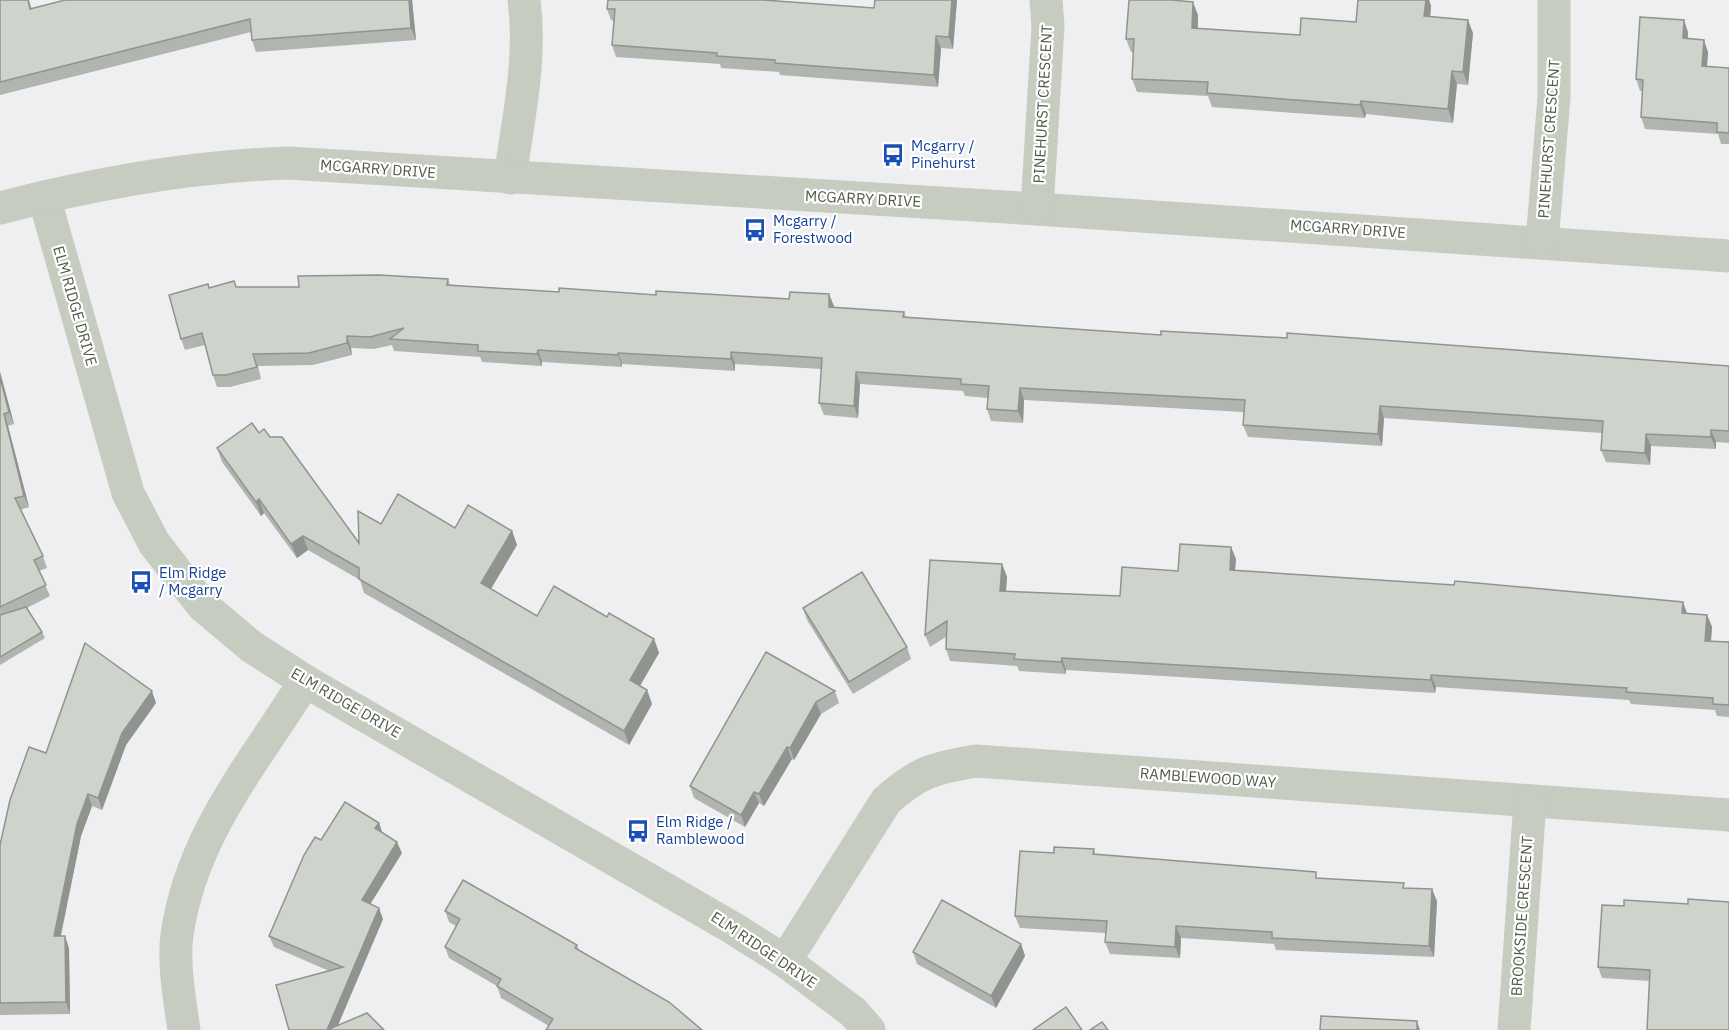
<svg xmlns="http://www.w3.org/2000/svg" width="1729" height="1030" viewBox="0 0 1729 1030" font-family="'IBM Plex Sans',sans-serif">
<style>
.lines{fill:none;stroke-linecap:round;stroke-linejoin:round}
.minor{stroke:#c6ccbf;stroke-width:33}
.wall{fill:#b1b5af}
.shaded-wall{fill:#90948f}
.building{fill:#ced3cc;stroke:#90948f;stroke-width:1.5}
.labels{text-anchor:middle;stroke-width:4.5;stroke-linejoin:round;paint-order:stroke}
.street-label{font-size:15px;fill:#535a49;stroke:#fff}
.transit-label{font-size:15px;fill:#164399;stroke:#fff;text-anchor:start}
</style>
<rect width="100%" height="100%" fill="#efeff1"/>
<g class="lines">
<g class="minor">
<path d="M510,178C518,119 532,59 524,0"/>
<polyline points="44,197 128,493 154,543 203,606 252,647 305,681 731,927 785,961 853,1012 869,1030"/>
<path d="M0,208C92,184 193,166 288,163L1037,209L1729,256"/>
<polyline points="1037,209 1048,26 1046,0"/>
<polyline points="1542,242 1554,97 1554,0"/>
<path d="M785,961L886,801C918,772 934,768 976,761L1729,815"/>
<path d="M184,1030C180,1002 173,963 177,935C191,835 254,763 305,681"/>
<polyline points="1514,1030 1530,801"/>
</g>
</g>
<g class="wall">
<polygon points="0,0 29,0 32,9 412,0 416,40 256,52 252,40 251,32 0,95"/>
<polygon points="957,0 953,49 941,48 938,87 780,75 779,72 721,68 720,64 616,57 612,45 614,21 611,20 607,9 768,1 874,8"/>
<polygon points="1358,0 1429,0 1431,6 1430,17 1473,33 1468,85 1457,84 1453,123 1366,114 1365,118 1212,107 1208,96 1137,92 1132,79 1134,52 1131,52 1126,39 1178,1 1198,15 1198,29 1300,35 1356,22"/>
<polygon points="1688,32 1688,39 1708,52 1707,67 1729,68 1729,144 1721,144 1718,134 1645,129 1641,117 1643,91 1640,91 1636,79"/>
<polygon points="448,279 450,285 559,292 789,299 829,294 834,308 904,312 906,317 1161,335 1729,366 1729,443 1716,442 1716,449 1651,446 1650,465 1606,462 1601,450 1602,433 1384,418 1382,446 1248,437 1243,425 1244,412 1024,400 1023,423 991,421 987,409 988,398 965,396 963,391 860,384 858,418 824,415 819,403 821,369 735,364 735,371 622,364 622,367 542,362 542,366 482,362 480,357 394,351 392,345 374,349 351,348 352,355 313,365 258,366 261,379 230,387 217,387 213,375 205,345 185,350 181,339 234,281 236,287 299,287"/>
<polygon points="0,372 14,424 8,426 29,507 20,510 43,556 47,568 39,571 50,596 27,608 42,632 45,638 0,665"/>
<polygon points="259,433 270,437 359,543 381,524 512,531 517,545 491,589 537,616 607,617 654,639 659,653 640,686 647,690 652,704 629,745 364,593 360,580 308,550 297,558 264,513 261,516 222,462 217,448"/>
<polygon points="1231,547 1236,559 1235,570 1683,602 1687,613 1707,615 1712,627 1711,641 1729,642 1729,717 1717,716 1715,710 1631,704 1629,700 1436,687 1435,693 1066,670 1066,674 1019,671 1017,666 950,661 946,649 946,637 930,647 925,635 1002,564 1007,577 1006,591 1120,596"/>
<polygon points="803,608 907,647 911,659 853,694 807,620"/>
<polygon points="766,652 835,691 839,703 821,714 794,760 792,759 764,806 759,803 745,827 694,798 690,786"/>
<polygon points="156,703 126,745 102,810 92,806 81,836 61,936 69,948 70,1014 0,1015 0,845"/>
<polygon points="379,823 382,832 402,853 370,904 383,919 338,1025 384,1030 289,1030 329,971 274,947 269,936 321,840"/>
<polygon points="1094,849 1095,854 1406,888 1437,901 1434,957 1276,950 1274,944 1181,938 1180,958 1110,954 1105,942 1106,933 1020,928 1015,916 1054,853"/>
<polygon points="1688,904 1650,981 1602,978 1598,967 1624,906"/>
<polygon points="445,911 577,945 579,950 669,1002 549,1026 501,998 497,986 449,958 445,947 456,926 449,922"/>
<polygon points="1021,944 1025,956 996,1008 917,964 913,952"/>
</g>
<g class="shaded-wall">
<polygon points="409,0 412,0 416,40 411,28"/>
<polygon points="952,0 957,0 953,49 949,37"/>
<polygon points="1426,0 1429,0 1431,6 1429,30 1424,16"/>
<polygon points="1193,2 1198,15 1197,42 1192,28"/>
<polygon points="1468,20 1473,33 1468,85 1463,72"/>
<polygon points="1684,20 1688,32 1687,50 1683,38"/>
<polygon points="936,36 941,48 938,87 934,75"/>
<polygon points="1704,40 1708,52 1706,78 1702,66"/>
<polygon points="1452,71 1457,84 1453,123 1448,109"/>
<polygon points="1361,101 1366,114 1365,118 1360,105"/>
<polygon points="829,294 834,306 833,319 829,307"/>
<polygon points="347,336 351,348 352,355 347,343"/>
<polygon points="538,350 542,362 542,366 537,354"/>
<polygon points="731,352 735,364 735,371 731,359"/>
<polygon points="618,353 622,364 622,367 618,355"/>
<polygon points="0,372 14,424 9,412 0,377"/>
<polygon points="856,372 860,384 858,418 854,406"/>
<polygon points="1020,388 1024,400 1023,423 1018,411"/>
<polygon points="1380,406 1384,418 1382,446 1378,434"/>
<polygon points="4,414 8,426 29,507 24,496"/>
<polygon points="1711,430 1716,442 1716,449 1711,437"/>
<polygon points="1646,434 1651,446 1650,465 1645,453"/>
<polygon points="259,499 264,513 261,516 256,502"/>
<polygon points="512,531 517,545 486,597 481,583"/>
<polygon points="303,536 308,550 297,558 291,544"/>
<polygon points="1231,547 1236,559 1234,582 1230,570"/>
<polygon points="1002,564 1007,577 1005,603 1000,591"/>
<polygon points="1683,602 1687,614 1682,613"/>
<polygon points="1707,615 1712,627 1710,653 1705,641"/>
<polygon points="654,639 659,653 635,694 630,680"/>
<polygon points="1062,658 1066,670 1066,674 1061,662"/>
<polygon points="1431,675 1436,687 1435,693 1431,680"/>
<polygon points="647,690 652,704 629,745 624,731"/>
<polygon points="152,691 156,703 126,745 102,810 98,798 122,733"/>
<polygon points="816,702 821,714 794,760 790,748"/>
<polygon points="787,747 792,759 764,806 759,794"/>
<polygon points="754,792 759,803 745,827 741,815"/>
<polygon points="88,794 92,806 81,836 58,948 54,936 77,824"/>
<polygon points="379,823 383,835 375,828"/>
<polygon points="397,842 402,853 366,911 362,900"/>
<polygon points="1432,889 1437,901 1434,957 1429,946"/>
<polygon points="379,908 383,919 336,1030 327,1030"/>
<polygon points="1176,926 1181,938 1180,958 1175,947"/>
<polygon points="65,936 69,948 70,1014 66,1002"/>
<polygon points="1021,944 1025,956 996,1008 991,996"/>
<polygon points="1417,1021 1420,1030 1417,1030"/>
</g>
<g class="building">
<polygon points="0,0 28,0 30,9 65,0 409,0 411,28 252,40 250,19 0,82"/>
<polygon points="608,0 763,0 874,8 875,0 952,0 949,37 936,36 934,75 775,63 775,60 717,56 717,53 612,45 615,9 607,9"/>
<polygon points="1129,0 1172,0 1193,2 1192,28 1300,35 1301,18 1356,22 1358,0 1426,0 1424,16 1468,20 1463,72 1452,71 1448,109 1361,101 1360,105 1207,93 1208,82 1132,79 1134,39 1126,39"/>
<polygon points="1640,17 1684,20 1683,38 1704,40 1702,66 1729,68 1729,133 1717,132 1717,123 1641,117 1643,80 1636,79"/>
<polygon points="379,275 448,279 447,285 559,292 559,288 656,295 656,291 789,299 790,292 829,294 829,307 904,312 903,317 1161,335 1161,331 1287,338 1287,333 1729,366 1729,431 1711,430 1711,437 1646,434 1645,453 1601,450 1603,421 1380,406 1378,434 1243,425 1245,400 1020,388 1018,411 987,409 989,386 961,384 961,379 856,372 854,406 819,403 822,358 731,352 731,359 618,353 618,355 538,350 537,354 478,351 478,345 390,339 404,328 370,337 347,336 347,343 309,353 253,354 257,367 226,375 213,375 202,333 181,339 169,295 208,284 209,288 234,281 236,287 299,287 298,276"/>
<polygon points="0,377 9,412 4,414 24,496 15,498 43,556 34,560 46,585 0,607"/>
<polygon points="252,423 259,433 264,429 270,437 282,437 359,543 358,511 381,524 398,494 455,528 468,505 512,531 481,583 537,616 554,586 607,617 609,613 654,639 630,680 647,690 624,731 359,579 359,568 303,536 291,544 259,499 256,502 217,448"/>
<polygon points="1180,544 1231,547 1230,570 1454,585 1455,581 1683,602 1682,613 1707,615 1705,641 1729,642 1729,705 1713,704 1713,698 1626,692 1627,688 1431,675 1431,680 1062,658 1061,662 1014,659 1015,654 946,649 947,621 925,635 930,560 1002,564 1000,591 1120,596 1122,567 1178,571"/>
<polygon points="862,572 907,647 849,682 803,608"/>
<polygon points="26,607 42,632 0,657 0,615"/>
<polygon points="85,643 152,691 122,733 98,798 88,794 77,824 54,936 65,936 66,1002 0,1003 0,845 10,800 29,747 46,753"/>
<polygon points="766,652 835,691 816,702 790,748 787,747 759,794 754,792 741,815 690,786"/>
<polygon points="345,802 379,823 375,828 397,842 362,900 379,908 327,1030 367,1013 384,1030 289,1030 276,985 343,967 269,936 304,855 315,837 321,840"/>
<polygon points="1054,847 1094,849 1093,854 1316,872 1316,878 1404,883 1403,888 1432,889 1429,946 1272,938 1272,932 1176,926 1175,947 1105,942 1107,921 1015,916 1020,851 1054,853"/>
<polygon points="463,880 577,945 575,948 669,1002 702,1030 546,1030 553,1019 497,986 501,979 445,947 460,919 445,911"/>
<polygon points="1688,899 1729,902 1729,1030 1647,1030 1650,970 1598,967 1602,905 1624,906 1624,900 1688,904"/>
<polygon points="942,900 1021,944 991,996 913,952"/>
<polygon points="1066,1007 1082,1030 1033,1030"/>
<polygon points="1321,1016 1417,1021 1417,1030 1320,1030"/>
<polygon points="1102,1022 1108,1030 1090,1030"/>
</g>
<defs>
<g id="bus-bare" transform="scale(1.8)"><path d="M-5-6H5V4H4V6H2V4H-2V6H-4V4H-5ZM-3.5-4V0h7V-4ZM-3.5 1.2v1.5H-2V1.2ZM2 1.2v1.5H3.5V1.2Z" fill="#1a4fb4" stroke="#fff" stroke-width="2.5" paint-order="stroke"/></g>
</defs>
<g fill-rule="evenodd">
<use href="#bus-bare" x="893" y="155"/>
<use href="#bus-bare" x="755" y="230"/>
<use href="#bus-bare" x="141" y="582"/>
<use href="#bus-bare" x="638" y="831"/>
</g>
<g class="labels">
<g class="street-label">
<text transform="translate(1043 104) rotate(-87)" y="5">PINEHURST CRESCENT</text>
<text transform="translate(1549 139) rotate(-86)" y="5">PINEHURST CRESCENT</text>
<text transform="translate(378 169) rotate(4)" y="5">MCGARRY DRIVE</text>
<text transform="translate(863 199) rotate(3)" y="5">MCGARRY DRIVE</text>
<text transform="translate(1348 229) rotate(4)" y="5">MCGARRY DRIVE</text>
<text transform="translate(75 306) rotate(74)" y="5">ELM RIDGE DRIVE</text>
<text transform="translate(346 703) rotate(30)" y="5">ELM RIDGE DRIVE</text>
<text transform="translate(1208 778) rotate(4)" y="5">RAMBLEWOOD WAY</text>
<text transform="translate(1522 916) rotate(-86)" y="5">BROOKSIDE CRESCENT</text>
<text transform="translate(764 950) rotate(34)" y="5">ELM RIDGE DRIVE</text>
</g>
<g class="transit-label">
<text x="911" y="151">Mcgarry /<tspan x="911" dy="17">Pinehurst</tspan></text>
<text x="773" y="226">Mcgarry /<tspan x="773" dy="17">Forestwood</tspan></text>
<text x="159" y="578">Elm Ridge<tspan x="159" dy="17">/ Mcgarry</tspan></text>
<text x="656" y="827">Elm Ridge /<tspan x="656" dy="17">Ramblewood</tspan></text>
</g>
</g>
</svg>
